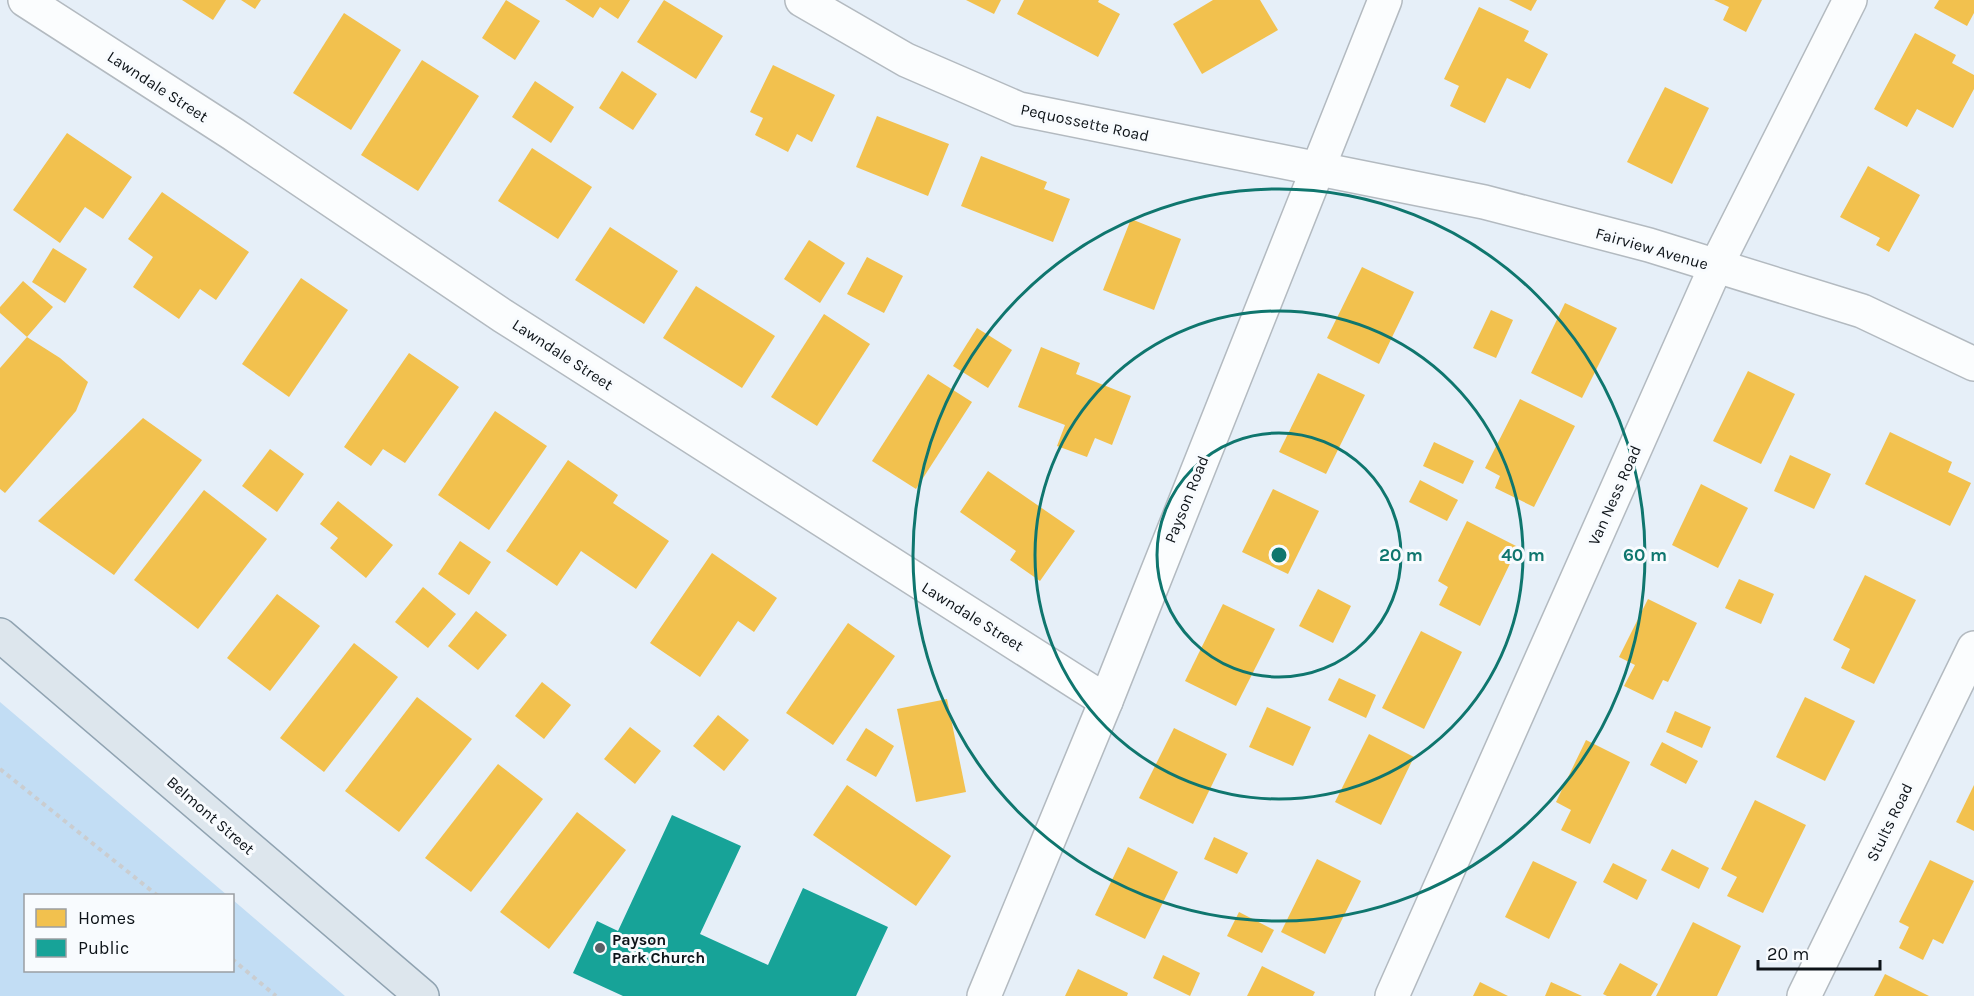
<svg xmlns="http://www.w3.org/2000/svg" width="1974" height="996" viewBox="0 0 1974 996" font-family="Karla,sans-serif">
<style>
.green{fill:#c2ddf4}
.homes{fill:#f2c14e}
.public{fill:#17a398}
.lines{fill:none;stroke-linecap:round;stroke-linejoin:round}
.minor-casing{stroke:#b3bac0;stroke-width:36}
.primary-casing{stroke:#90a3b1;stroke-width:36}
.path{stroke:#cacdd0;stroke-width:4;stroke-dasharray:4.5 4.5;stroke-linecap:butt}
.minor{stroke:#fbfdfe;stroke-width:33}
.primary{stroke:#dde6ed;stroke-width:33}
.ring{fill:none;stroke:#0f766e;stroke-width:3}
.poi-dot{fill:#596066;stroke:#f8fbfe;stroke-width:2}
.labels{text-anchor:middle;stroke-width:6;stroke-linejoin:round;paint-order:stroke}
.street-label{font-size:16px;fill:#0d1318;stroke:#f8fbfe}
.poi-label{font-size:16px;font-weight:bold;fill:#0d1318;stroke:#f8fbfe;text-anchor:start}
.centre{fill:#0f766e;stroke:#f8fbfe;stroke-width:3}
.ring-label{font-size:18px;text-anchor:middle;font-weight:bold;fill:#0f766e;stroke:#f8fbfe;stroke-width:6;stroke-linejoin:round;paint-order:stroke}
</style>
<rect width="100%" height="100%" fill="#e6eff8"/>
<polygon class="green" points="0,702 227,895 26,896 26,970 232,970 233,900 345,996 0,996"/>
<g class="homes">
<polygon points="182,0 226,0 213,20"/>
<polygon points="241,0 261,0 255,9"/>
<polygon points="506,0 540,21 515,60 482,38"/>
<polygon points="565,0 630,0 618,19 600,7 593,18"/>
<polygon points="664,0 723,36 696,79 637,42"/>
<polygon points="966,0 1001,0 994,14"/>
<polygon points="1024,0 1099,0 1098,2 1120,14 1098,57 1017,14"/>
<polygon points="1213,0 1260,0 1278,30 1202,74 1173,24"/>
<polygon points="1509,0 1537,0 1531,11"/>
<polygon points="1714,0 1762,0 1746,32 1723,20 1729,7"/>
<polygon points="1939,0 1974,0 1974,13 1967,26 1934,8"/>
<polygon points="1479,7 1529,31 1524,41 1548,54 1530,89 1507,78 1485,123 1450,106 1459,86 1444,79"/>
<polygon points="344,13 401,50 351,130 293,93"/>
<polygon points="1915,33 1956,55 1952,63 1974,75 1974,89 1953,128 1917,109 1907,127 1874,109"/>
<polygon points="422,60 479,96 418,191 361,155"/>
<polygon points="773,65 835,95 812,142 797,134 788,152 755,135 763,118 750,112"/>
<polygon points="622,71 657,94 633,130 599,108"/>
<polygon points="535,81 574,107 551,143 512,117"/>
<polygon points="1665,87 1709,108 1672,184 1627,162"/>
<polygon points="877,116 949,144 928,196 856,167"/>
<polygon points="67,133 132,177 103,219 85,207 60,243 13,210"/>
<polygon points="532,148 592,187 558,239 498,201"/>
<polygon points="981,156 1047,182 1044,189 1070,199 1053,242 961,206"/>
<polygon points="1868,166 1920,195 1889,252 1876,245 1880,238 1840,217"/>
<polygon points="162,192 249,252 216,300 200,289 179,319 133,287 153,257 128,239"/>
<polygon points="1131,219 1181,239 1154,310 1103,290"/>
<polygon points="610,227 678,271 644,324 575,280"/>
<polygon points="809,240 845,263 820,303 784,279"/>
<polygon points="53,248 87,269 65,303 32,282"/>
<polygon points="867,257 903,276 884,313 847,294"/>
<polygon points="1362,267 1414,292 1379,364 1327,338"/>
<polygon points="301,278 348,310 289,397 242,364"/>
<polygon points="23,281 53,307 27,337 0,313 0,307"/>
<polygon points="696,286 775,336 742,388 663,338"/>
<polygon points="1565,303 1617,328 1582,398 1531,373"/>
<polygon points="1491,310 1513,320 1496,358 1473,348"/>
<polygon points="824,314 870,344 817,426 771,397"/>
<polygon points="977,328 1012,350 988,388 953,366"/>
<polygon points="27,337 60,358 88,382 76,411 5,493 0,489 0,368"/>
<polygon points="1041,347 1080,363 1076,374 1131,396 1112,445 1095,438 1087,457 1057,446 1065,425 1018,407"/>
<polygon points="409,353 459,387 405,463 383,449 371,466 344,447"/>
<polygon points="1748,371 1795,394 1761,464 1713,441"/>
<polygon points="1318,373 1365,395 1326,474 1279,452"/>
<polygon points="928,374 972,402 916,489 872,461"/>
<polygon points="1520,399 1575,426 1534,507 1495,488 1500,476 1485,468"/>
<polygon points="495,411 547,446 489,530 438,495"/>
<polygon points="143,418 202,460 114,575 38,521"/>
<polygon points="1890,432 1952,462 1948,472 1971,483 1950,526 1865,484"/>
<polygon points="1434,442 1474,461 1463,484 1423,466"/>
<polygon points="270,449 304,474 277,512 242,486"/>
<polygon points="1790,455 1831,474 1814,509 1774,491"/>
<polygon points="568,460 618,495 613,503 669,541 636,589 581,551 557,586 506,551"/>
<polygon points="988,471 1075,531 1040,581 1010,560 1016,551 960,512"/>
<polygon points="1420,480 1458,500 1447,521 1409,502"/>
<polygon points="1701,484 1748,508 1718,568 1672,545"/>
<polygon points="1273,489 1319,511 1288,574 1242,552"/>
<polygon points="204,490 267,539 198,629 134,580"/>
<polygon points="338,501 393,545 366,578 330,548 338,538 320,524"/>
<polygon points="1467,521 1518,547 1480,626 1439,605 1448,587 1438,581"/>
<polygon points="460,541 491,562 469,595 438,574"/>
<polygon points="712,553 777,598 754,632 738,621 700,677 650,643"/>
<polygon points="1865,575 1916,600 1874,684 1841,668 1850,649 1833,640"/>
<polygon points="1739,579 1774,594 1761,624 1725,608"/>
<polygon points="423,587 456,614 428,648 395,622"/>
<polygon points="1318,589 1351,606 1333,643 1299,626"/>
<polygon points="277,594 320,626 270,691 227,658"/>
<polygon points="1648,599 1697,623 1668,682 1663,680 1653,700 1624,686 1635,665 1619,657"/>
<polygon points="1223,604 1275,629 1236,706 1185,681"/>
<polygon points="476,611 507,635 478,670 448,646"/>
<polygon points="848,623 895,656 833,745 786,713"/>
<polygon points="1421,631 1462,652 1424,729 1382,708"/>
<polygon points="354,643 398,677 324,772 280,738"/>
<polygon points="1339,678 1376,695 1366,718 1328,700"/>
<polygon points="542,682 571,705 544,739 515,716"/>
<polygon points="417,697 472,739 399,832 345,791"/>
<polygon points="1805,697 1855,721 1825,781 1776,757"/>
<polygon points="947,699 966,792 916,802 897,709"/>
<polygon points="1267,707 1311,727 1293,766 1249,747"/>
<polygon points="1675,711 1711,727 1702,748 1666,732"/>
<polygon points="718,715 749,740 724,771 693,746"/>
<polygon points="630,727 661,751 635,784 604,759"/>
<polygon points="866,728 894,746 876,777 846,760"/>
<polygon points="1174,728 1227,754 1193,824 1139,798"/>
<polygon points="1369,734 1414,757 1381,825 1335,802"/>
<polygon points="1586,740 1630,762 1590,844 1561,830 1571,810 1556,802"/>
<polygon points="1662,742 1698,761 1686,784 1650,765"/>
<polygon points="498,764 543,799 471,892 425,858"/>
<polygon points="847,785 951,856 916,906 813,835"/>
<polygon points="1974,785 1974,831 1956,822"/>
<polygon points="1755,800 1806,825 1763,913 1727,896 1737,877 1721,869"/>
<polygon points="577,812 626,850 549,949 500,912"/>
<polygon points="1214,837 1248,853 1237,874 1204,859"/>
<polygon points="1128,847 1178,872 1145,939 1095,915"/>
<polygon points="1672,849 1709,868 1699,889 1661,870"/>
<polygon points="1317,859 1361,881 1325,954 1281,932"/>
<polygon points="1930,860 1974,881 1943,944 1933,939 1923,960 1899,948 1909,927 1899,922"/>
<polygon points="1533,861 1577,882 1549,939 1505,917"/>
<polygon points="1613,863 1647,880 1637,900 1603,882"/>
<polygon points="1239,912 1274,930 1262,953 1227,936"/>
<polygon points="1693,922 1741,946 1717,996 1656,996"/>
<polygon points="1163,955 1200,973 1190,996 1153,978"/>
<polygon points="1620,963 1658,984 1651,996 1607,996 1603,994"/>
<polygon points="1262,966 1315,992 1313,996 1247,996"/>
<polygon points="1078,969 1128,993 1127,996 1065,996"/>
<polygon points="1885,974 1929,996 1874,996"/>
<polygon points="1480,982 1508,996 1473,996"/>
<polygon points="1551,982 1582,996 1545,996"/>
</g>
<polygon class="public" points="672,815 741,846 700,934 768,965 803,888 888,927 856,996 623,996 573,973 597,921 618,931"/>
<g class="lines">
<g class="minor-casing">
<g id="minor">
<polyline points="25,0 233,134 503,316 1106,701"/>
<polyline points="802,0 906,60 1019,109 1484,202 1649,245 1862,311 1974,364"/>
<polyline points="984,996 1106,701 1385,0"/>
<polyline points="1392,996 1716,266 1850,0"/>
<polyline points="1804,996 1974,648"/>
</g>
</g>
<g class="primary-casing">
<polyline id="primary" points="0,635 422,996"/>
</g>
<g class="path">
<polyline points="0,769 158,896"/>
<polyline points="232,959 276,996"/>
</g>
<use href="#minor" class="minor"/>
<use href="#primary" class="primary"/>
</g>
<g class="ring">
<circle cx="1279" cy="555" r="122"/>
<circle cx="1279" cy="555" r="244"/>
<circle cx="1279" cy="555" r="366"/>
</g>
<circle class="poi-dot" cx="600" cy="948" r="6"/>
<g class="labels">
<g class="street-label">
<text transform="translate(158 86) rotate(33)" y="6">Lawndale Street</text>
<text transform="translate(1085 122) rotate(12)" y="6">Pequossette Road</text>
<text transform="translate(1652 248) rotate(16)" y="6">Fairview Avenue</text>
<text transform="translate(563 354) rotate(33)" y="6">Lawndale Street</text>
<text transform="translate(1614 495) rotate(-66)" y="6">Van Ness Road</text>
<text transform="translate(1186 499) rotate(-68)" y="6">Payson Road</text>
<text transform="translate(973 616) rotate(32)" y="6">Lawndale Street</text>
<text transform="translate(211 815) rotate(41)" y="6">Belmont Street</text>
<text transform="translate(1889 822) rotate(-64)" y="6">Stults Road</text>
</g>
<g class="poi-label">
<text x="612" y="945">Payson<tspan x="612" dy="18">Park Church</tspan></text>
</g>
</g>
<circle cx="1279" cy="555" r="9" class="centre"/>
<g class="ring-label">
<text x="1401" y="561">20 m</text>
<text x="1523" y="561">40 m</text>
<text x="1645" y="561">60 m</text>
</g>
<rect x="24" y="894" width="210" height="78" fill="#f8fbfe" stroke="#9a9ea2" stroke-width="1.5"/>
<rect x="36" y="909" width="30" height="18" fill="#f2c14e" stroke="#9a9ea2" stroke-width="1.5"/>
<text x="78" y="924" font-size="18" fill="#0d1318">Homes</text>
<rect x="36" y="939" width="30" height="18" fill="#17a398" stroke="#9a9ea2" stroke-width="1.5"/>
<text x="78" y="954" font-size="18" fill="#0d1318">Public</text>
<path d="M1758 960v9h122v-9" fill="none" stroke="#0d1318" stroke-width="3"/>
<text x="1767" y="960" font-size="18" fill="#0d1318" stroke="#f8fbfe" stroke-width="4.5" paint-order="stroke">20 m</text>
</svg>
